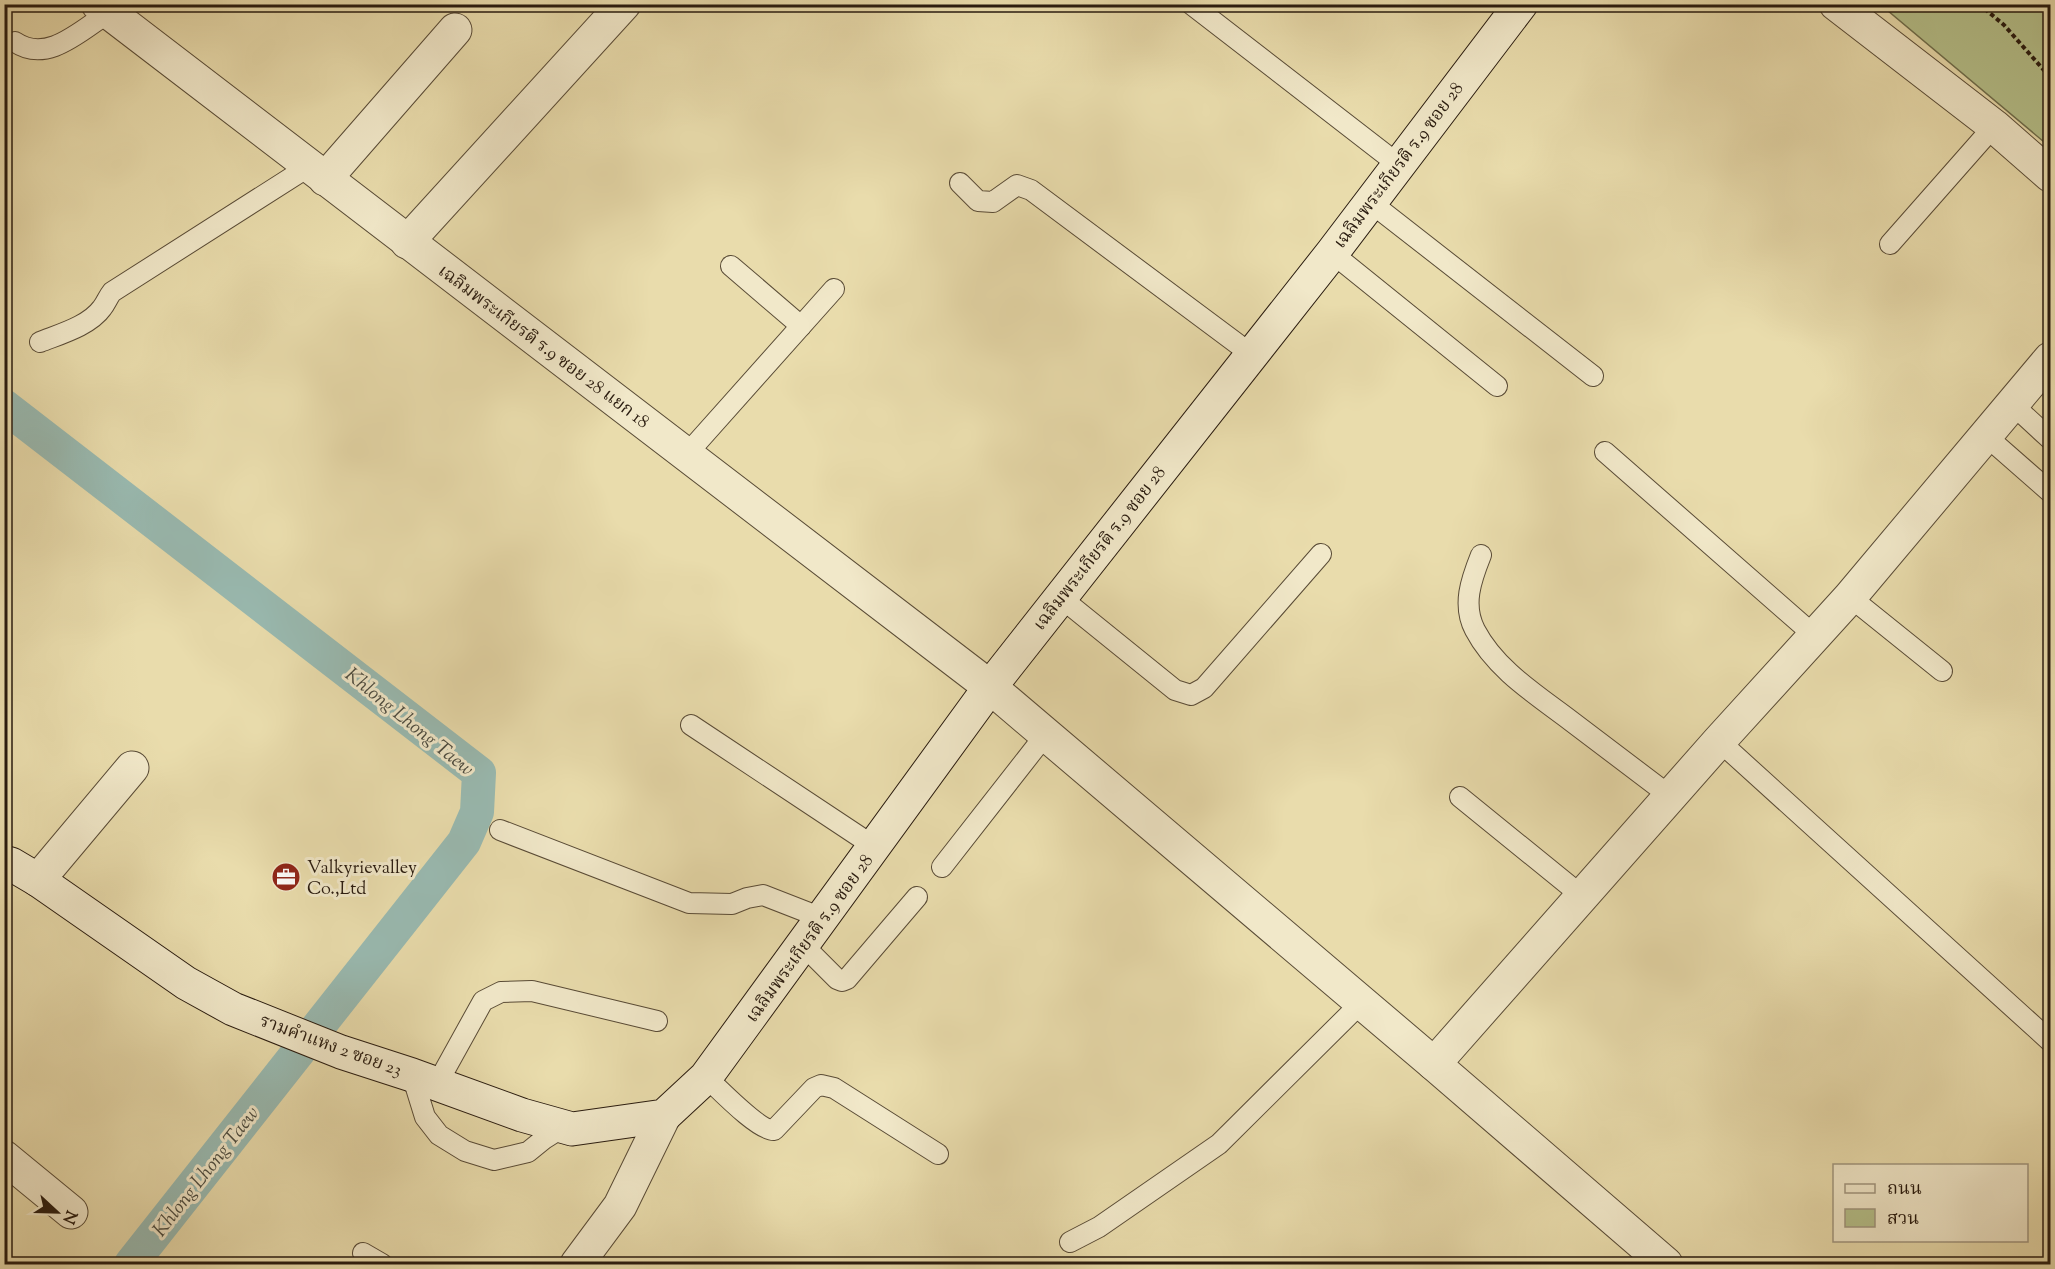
<svg xmlns="http://www.w3.org/2000/svg" width="2055" height="1269" viewBox="0 0 2055 1269" font-family="'Sorts Mill Goudy','Noto Serif Thai',serif">
<style>
.green{fill:#b5c08a;stroke:#6f6e4c;stroke-width:1.5}
.lines{fill:none;stroke-linecap:round;stroke-linejoin:round}
.canal{stroke:#99bab1;stroke-width:34}
.lane-casing{stroke:#594b36;stroke-width:22}
.street-casing{stroke:#594b36;stroke-width:35}
.secondary-casing{stroke:#291b0f;stroke-width:35}
.path{stroke:#291b0f;stroke-width:4;stroke-dasharray:4.5 3;stroke-linecap:butt}
.lane{stroke:#f1e8c9;stroke-width:20}
.street{stroke:#f1e8c9;stroke-width:33}
.secondary{stroke:#f1e8c9;stroke-width:33}
.labels{text-anchor:middle;stroke-width:6;stroke-linejoin:round;paint-order:stroke}
.street-label{font-size:18px;fill:#291b0f;stroke:#f1e8c9}
.poi-label{font-size:18px;fill:#291b0f;stroke:#f1e8c9;text-anchor:start}
.water-label{font-size:20px;font-style:italic;fill:#4b4b40;stroke:#f1e8c9}
</style>
<rect width="100%" height="100%" fill="#e9dcac"/>
<filter id="stains"><feTurbulence type="fractalNoise" baseFrequency=".00333" numOctaves="4"/><feColorMatrix values="0 0 0 0 .2 0 0 0 0 .09 0 0 0 0 .02 0 0 0 .5 -.17"/></filter>
<radialGradient id="worn" r=".72"><stop offset=".6" stop-color="#630" stop-opacity="0"/><stop offset="1" stop-color="#630" stop-opacity=".3"/></radialGradient>
<polygon class="green" points="1881,5 2050,5 2050,147"/>
<g class="lines">
<polyline class="canal" points="4,406 479,773 477,812 464,842 131,1264"/>
<g class="lane-casing">
<g id="lane">
<polyline points="1191,4 1399,165"/>
<path d="M15,42C47,64 80,31 108,13"/>
<polyline points="960,183 978,201 993,202 1017,185 1031,190 1251,354"/>
<polyline points="1370,202 1593,376"/>
<polyline points="1890,244 1994,126"/>
<polyline points="1332,253 1497,386"/>
<polyline points="731,266 801,326"/>
<path d="M40,342C60,334 89,326 102,308C106,303 108,297 112,292L308,167"/>
<polyline points="2012,404 2050,439"/>
<polyline points="1985,435 2050,492"/>
<polyline points="1605,452 1815,636"/>
<polyline points="686,455 834,289"/>
<path d="M1481,555C1471,580 1462,605 1475,630C1496,670 1537,695 1571,721C1604,746 1637,771 1670,796"/>
<polyline points="1060,597 1175,690 1191,695 1204,688 1321,554"/>
<polyline points="1850,597 1942,671"/>
<polyline points="691,725 875,847"/>
<polyline points="1719,741 2050,1041"/>
<polyline points="1460,797 1582,896"/>
<polyline points="500,830 689,903 732,904 747,898 763,895 822,918"/>
<polyline points="942,867 1046,734"/>
<polyline points="803,945 837,979 842,981 847,979 917,897"/>
<polyline points="412,1075 425,1117 439,1135 465,1151 494,1160 528,1152 544,1139 563,1127"/>
<path d="M706,1077C719,1089 759,1131 774,1130L814,1088L821,1085L834,1088L938,1154"/>
<polyline points="437,1084 483,1001 501,992 532,991 657,1021"/>
<polyline points="1070,1242 1099,1227 1219,1144 1361,1003"/>
<polyline points="363,1253 382,1264"/>
</g>
</g>
<g class="street-casing">
<g id="street">
<polyline points="98,4 990,687 1434,1064 1666,1264"/>
<polyline points="1836,4 1994,126 2050,175"/>
<polyline points="325,179 455,30"/>
<polyline points="407,242 624,4"/>
<polyline points="38,880 132,768"/>
<polyline points="1434,1064 1719,741 1850,597 2050,359"/>
<polyline points="4,1157 71,1212"/>
<polyline points="577,1264 620,1206 664,1116"/>
</g>
</g>
<g class="secondary-casing">
<polyline id="secondary" points="4,862 11,864 38,880 186,983 233,1009 341,1052 412,1075 522,1115 572,1129 664,1116 706,1077 990,687 1332,253 1521,4"/>
</g>
<polyline class="path" points="1979,4 2004,25 2050,77"/>
<use href="#lane" class="lane"/>
<use href="#street" class="street"/>
<use href="#secondary" class="secondary"/>
</g>
<defs>
<g id="office-disc" transform="scale(1.5)"><circle r="9.5" fill="#8f2418" stroke="#f1e8c9"/><path d="M-6-3h4V-5.5h4V-3h4V5H-6ZM-1-4.5V-3h2v-1.5ZM-6 0V1H6V0Z" fill="#fff"/></g>
</defs>
<g fill-rule="evenodd">
<use href="#office-disc" x="286" y="877"/>
</g>
<g class="labels">
<g class="street-label">
<text transform="translate(1398 165) rotate(-53)" y="6">เฉลิมพระเกียรติ ร.9 ซอย 28</text>
<text transform="translate(544 346) rotate(37)" y="6">เฉลิมพระเกียรติ ร.9 ซอย 28 แยก 18</text>
<text transform="translate(1099 548) rotate(-52)" y="6">เฉลิมพระเกียรติ ร.9 ซอย 28</text>
<text transform="translate(809 938) rotate(-54)" y="6">เฉลิมพระเกียรติ ร.9 ซอย 28</text>
<text transform="translate(331 1045) rotate(20)" y="6">รามคำแหง 2 ซอย 23</text>
</g>
<g class="poi-label">
<text x="307" y="873">Valkyrievalley<tspan x="307" dy="21">Co.,Ltd</tspan></text>
</g>
<g class="water-label">
<text transform="translate(410 721) rotate(39)" y="7">Khlong Lhong Taew</text>
<text transform="translate(205 1171) rotate(-52)" y="7">Khlong Lhong Taew</text>
</g>
</g>
<rect width="2055" height="1269" fill="none" stroke="#e9dcac" stroke-width="24"/>
<rect x="6" y="6" width="2043" height="1257" fill="none" stroke="#291b0f" stroke-width="3"/>
<rect x="12" y="12" width="2031" height="1245" fill="none" stroke="#291b0f" stroke-width="1.5"/>
<rect x="1833" y="1164" width="195" height="78" fill="#f1e8c9" stroke="#a1967f" stroke-width="1.5"/>
<rect x="1845" y="1184" width="30" height="9" fill="#f1e8c9" stroke="#a1967f" stroke-width="1.5"/>
<text x="1887" y="1194" font-size="18" fill="#291b0f">ถนน</text>
<rect x="1845" y="1209" width="30" height="18" fill="#b5c08a" stroke="#a1967f" stroke-width="1.5"/>
<text x="1887" y="1224" font-size="18" fill="#291b0f">สวน</text>
<g transform="translate(57 1212) rotate(112)" stroke="#f1e8c9" stroke-width="4.5" paint-order="stroke">
<path d="M0-4.5L10 22L0 15L-10 22Z" fill="#291b0f"/>
<text y="-9" font-size="16" font-weight="bold" text-anchor="middle" fill="#291b0f">N</text>
</g>
<rect width="100%" height="100%" filter="url(#stains)"/>
<rect width="100%" height="100%" fill="url(#worn)"/>
</svg>
